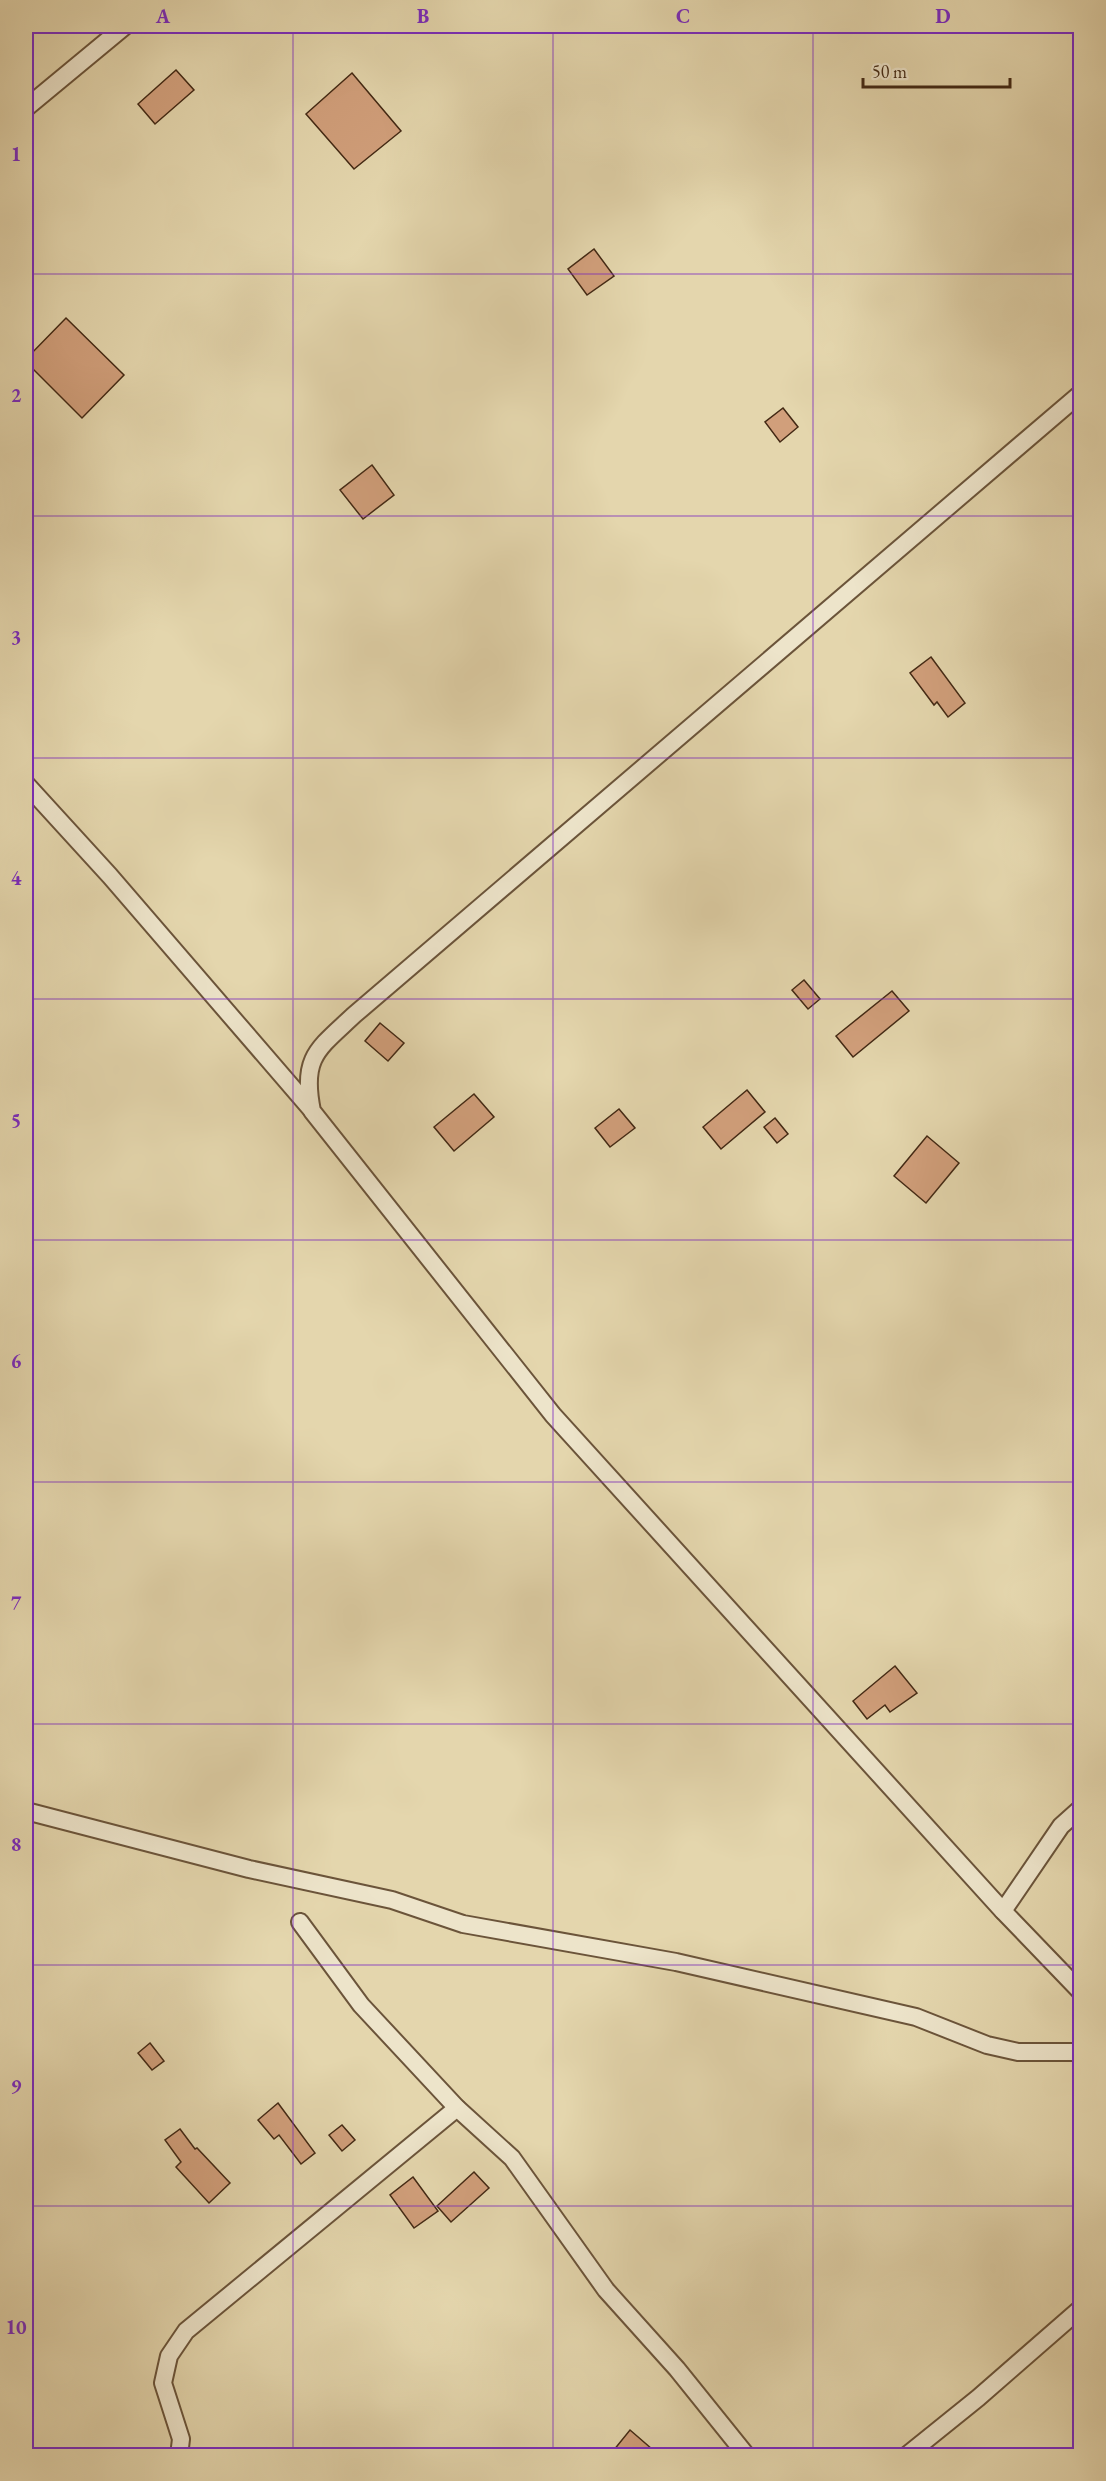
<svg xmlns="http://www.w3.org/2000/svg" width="1106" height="2481" viewBox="0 0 1106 2481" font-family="'EB Garamond',serif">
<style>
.building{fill:#d19f7b;stroke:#432914;stroke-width:1.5}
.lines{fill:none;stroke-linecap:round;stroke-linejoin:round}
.street-casing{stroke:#6b543a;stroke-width:20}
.street{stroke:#ede4ca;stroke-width:16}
.grid{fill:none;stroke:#7b2cbf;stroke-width:1.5;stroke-opacity:0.55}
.neatline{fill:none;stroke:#7b2cbf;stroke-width:2}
.grid-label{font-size:20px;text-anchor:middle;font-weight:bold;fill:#7b2cbf}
</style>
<rect width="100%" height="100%" fill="#e4d6ad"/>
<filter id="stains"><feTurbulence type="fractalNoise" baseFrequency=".00333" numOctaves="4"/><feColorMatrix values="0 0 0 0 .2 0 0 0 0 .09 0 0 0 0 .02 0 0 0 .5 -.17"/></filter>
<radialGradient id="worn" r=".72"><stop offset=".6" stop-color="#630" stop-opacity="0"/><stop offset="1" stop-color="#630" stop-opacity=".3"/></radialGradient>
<g class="building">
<polygon points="176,70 194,90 155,124 138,104"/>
<polygon points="352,73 401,131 354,169 306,114"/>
<polygon points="594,249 614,276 587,295 568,269"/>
<polygon points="66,318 124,375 82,418 26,362 26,359"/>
<polygon points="783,408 798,427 780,442 765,422"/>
<polygon points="372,465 394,495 363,519 340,490"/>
<polygon points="931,657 965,703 948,717 937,702 934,705 910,673"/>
<polygon points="804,980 820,999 808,1009 792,990"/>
<polygon points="892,991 909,1011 853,1057 836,1036"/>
<polygon points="380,1023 404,1043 388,1061 365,1041"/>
<polygon points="747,1090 765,1112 721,1149 703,1127"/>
<polygon points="474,1094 494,1117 454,1151 434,1127"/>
<polygon points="619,1109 635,1128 610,1147 595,1128"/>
<polygon points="775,1118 788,1134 777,1143 764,1127"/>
<polygon points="927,1136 959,1163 926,1203 894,1176"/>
<polygon points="895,1666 917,1693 890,1712 885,1705 867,1719 853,1701"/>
<polygon points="150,2043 164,2061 152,2070 138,2053"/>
<polygon points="278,2103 315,2153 301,2164 279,2135 274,2139 258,2120"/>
<polygon points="342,2125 355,2140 342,2151 329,2135"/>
<polygon points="180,2129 195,2149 197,2148 230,2183 209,2203 176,2167 181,2162 165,2140"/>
<polygon points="474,2172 489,2188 451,2222 437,2206"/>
<polygon points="413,2177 438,2211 414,2228 390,2195"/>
<polygon points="630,2430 660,2456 609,2456"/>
</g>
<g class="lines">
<g class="street-casing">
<g id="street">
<polyline points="26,108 125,26"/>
<path d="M1080,394L354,1015C318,1049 301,1057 312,1111L553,1415L1003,1911L1080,1991"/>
<polyline points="26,784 110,876 310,1108"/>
<polyline points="26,1811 249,1869 392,1900 463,1924 676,1962 916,2017 987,2045 1018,2052 1080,2052"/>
<polyline points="1003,1911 1061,1826 1080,1809"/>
<polyline points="300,1922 361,2005 457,2108 512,2158 606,2290 677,2369 747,2456"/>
<polyline points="179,2456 181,2439 163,2383 169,2356 186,2331 457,2108"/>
<polyline points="906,2456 978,2398 1080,2309"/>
</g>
</g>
<use href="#street" class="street"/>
</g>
<path class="grid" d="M293,26V2456M553,26V2456M813,26V2456M26,274H1080M26,516H1080M26,758H1080M26,999H1080M26,1240H1080M26,1482H1080M26,1724H1080M26,1965H1080M26,2206H1080"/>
<rect width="1106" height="2481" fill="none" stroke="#e4d6ad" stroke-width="66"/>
<path d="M863 78v9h147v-9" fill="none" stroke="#432914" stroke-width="3"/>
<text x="872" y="78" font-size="18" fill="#432914" stroke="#ede4ca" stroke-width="4.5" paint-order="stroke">50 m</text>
<rect x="33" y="33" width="1040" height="2415" class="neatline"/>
<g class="grid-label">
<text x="163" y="23">A</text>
<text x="423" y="23">B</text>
<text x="683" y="23">C</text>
<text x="943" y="23">D</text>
<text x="16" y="161">1</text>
<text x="16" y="402">2</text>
<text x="16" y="644">3</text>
<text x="16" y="885">4</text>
<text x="16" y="1127">5</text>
<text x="16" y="1368">6</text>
<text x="16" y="1610">7</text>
<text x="16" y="1851">8</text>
<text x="16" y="2093">9</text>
<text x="16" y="2334">10</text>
</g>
<rect width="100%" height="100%" filter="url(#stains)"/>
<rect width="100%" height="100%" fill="url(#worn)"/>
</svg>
